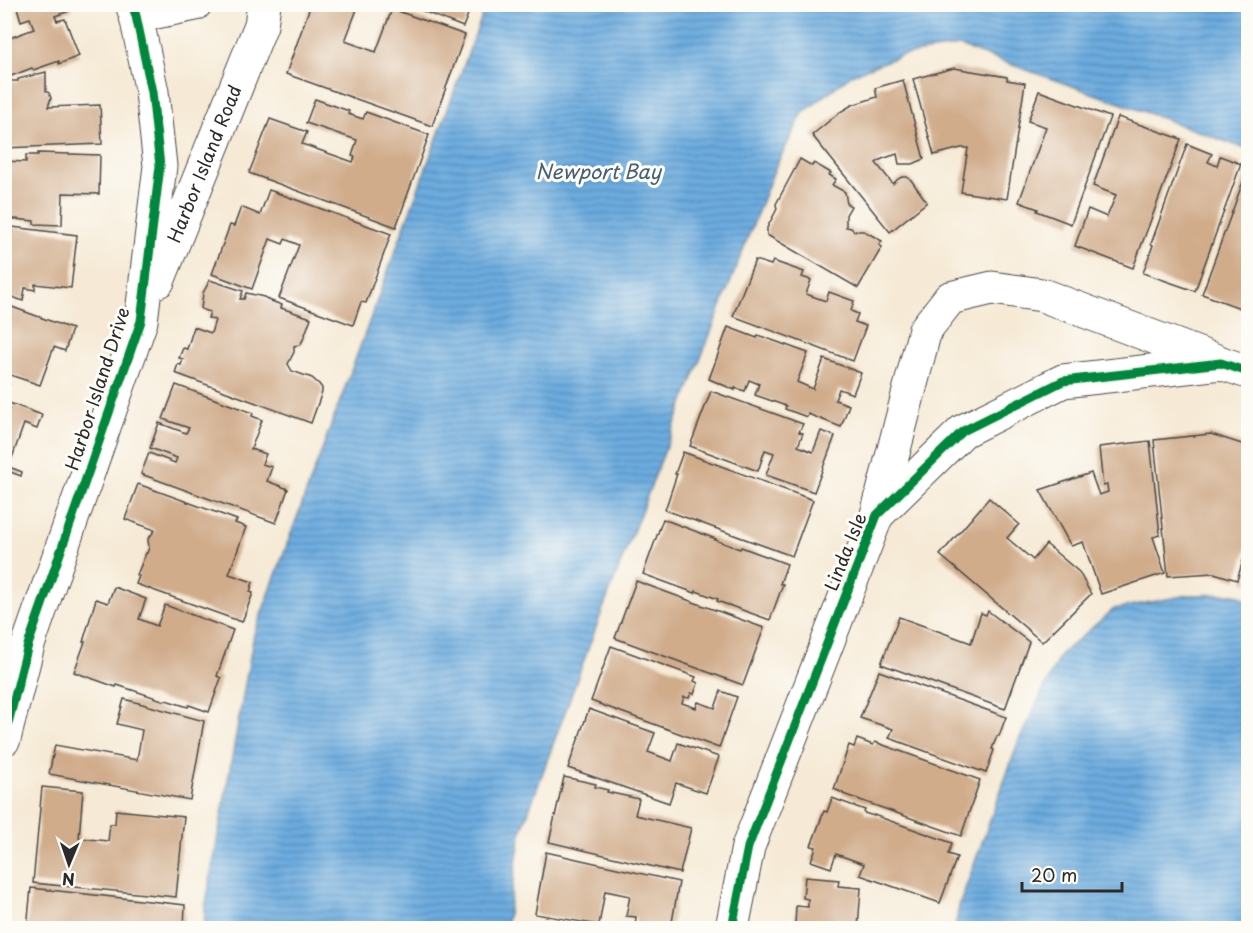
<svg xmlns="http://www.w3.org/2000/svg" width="1253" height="933" viewBox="0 0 1253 933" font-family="'Playpen Sans',sans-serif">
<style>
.water{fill:url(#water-rules);stroke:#4c6c85;stroke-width:1.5}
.building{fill:#d0ac8b}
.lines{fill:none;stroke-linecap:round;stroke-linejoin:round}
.minor-casing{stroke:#494845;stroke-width:35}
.minor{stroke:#fff;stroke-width:33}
.cycleway-casing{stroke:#fdfcf7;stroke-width:13}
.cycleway{stroke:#00873e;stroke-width:9}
.labels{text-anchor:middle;stroke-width:6;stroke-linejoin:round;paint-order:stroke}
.street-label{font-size:18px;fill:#2b2b2b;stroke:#fdfcf7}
.water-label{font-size:20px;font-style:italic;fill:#455f73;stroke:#fdfcf7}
</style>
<defs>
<pattern id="water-rules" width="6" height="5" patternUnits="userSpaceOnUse" patternTransform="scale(1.5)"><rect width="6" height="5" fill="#6cacdf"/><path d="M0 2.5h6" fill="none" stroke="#598cb5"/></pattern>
</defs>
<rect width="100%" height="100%" fill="#fdfcf7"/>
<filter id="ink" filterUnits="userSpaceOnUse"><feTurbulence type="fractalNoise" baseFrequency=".0167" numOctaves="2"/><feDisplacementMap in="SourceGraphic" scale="12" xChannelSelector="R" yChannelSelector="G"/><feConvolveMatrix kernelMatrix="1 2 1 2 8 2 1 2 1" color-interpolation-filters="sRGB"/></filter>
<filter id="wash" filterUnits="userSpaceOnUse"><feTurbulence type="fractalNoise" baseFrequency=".008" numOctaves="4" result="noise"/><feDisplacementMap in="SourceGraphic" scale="24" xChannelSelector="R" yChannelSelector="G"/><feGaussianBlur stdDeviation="1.35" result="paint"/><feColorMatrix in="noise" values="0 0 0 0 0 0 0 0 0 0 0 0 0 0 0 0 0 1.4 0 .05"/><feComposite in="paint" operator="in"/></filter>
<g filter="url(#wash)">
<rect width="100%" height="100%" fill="#f6ead6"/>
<g class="water">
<polygon points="486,5 1248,5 1248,150 1148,113 959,46 902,55 851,75 803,113 775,168 601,614 521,832 506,928 204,928 205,909 254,634"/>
<polygon points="1235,594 1248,600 1248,928 955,928 959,906 1019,740 1060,655 1114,609 1188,595"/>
</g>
<g id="blocks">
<g class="building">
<polygon points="16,4 70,4 72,10 55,16 57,21 65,19 79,56 59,64 59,61 33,70 32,68 11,76 9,72 4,73 4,40 34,29 30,18 21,21"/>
<polygon points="311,4 359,4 345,41 376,52 392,9 465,35 432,126 286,74"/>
<polygon points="405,4 472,4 463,27"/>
<polygon points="954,68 1007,77 1007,80 1025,83 1007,199 961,192 968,148 961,148 934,155 913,79"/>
<polygon points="46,72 46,91 49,93 51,98 48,107 100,105 102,144 4,148 4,81 18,81 18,79"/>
<polygon points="903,80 924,159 913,164 899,164 897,154 882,159 876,163 893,184 898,179 902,177 907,177 911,180 927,202 890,232 812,135 840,112 852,105 877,97 875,88"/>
<polygon points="1039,91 1110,117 1071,224 1037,211 1038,209 1019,202 1046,127 1028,121"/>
<polygon points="315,99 349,111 348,114 363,119 366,112 429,135 396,227 249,173 270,119 307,132 302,144 353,162 355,157 352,156 357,140 306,123"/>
<polygon points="1118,117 1181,139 1133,268 1075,246 1088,209 1107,217 1116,195 1093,186"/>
<polygon points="1187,144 1212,154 1208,162 1217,166 1220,156 1241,164 1195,291 1143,273 1153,245 1151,244"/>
<polygon points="38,153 100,155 99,194 63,193 62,225 34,224 34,221 4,218 4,161 26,162 26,155 38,155"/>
<polygon points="800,159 812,166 814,163 831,173 829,175 836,179 832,185 845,192 847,204 851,206 846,215 846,227 851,228 854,231 864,231 882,241 879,245 882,247 858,288 767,235 767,228 777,209 776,204"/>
<polygon points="1248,168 1248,311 1202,294"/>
<polygon points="269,190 391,234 366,303 361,302 353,325 279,298 299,245 285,239 283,244 270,239 252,289 212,274 230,225 234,226 241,207 260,215"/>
<polygon points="4,226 77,235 71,288 35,284 35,290 25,288 23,301 4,294"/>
<polygon points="755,260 771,265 773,261 804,272 802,277 811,280 806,294 826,301 829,292 854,301 851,311 858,314 855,322 866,326 853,361 733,316"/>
<polygon points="210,280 243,291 240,299 244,299 246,293 264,297 271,301 282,305 281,308 311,318 303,340 300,345 294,346 294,352 288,364 292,371 312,378 319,384 322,388 322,392 311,423 175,373 178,364 181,365 183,359 179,358 183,348 187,349 194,327 211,333 215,320 208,318 210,312 201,309 203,293"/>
<polygon points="4,304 72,329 65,351 54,347 40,385 4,373"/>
<polygon points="728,327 757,338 758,335 808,353 797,382 813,389 824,359 861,373 853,394 839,389 835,400 849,405 841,427 808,414 807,417 785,409 786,406 755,395 759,384 749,380 745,391 735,388 735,390 709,379"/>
<polygon points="4,382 10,384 5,399 4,399"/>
<polygon points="176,385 253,413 252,416 262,420 251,449 266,454 262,464 272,467 267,481 288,489 276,523 141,474 149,453 175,463 177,458 150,448 159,423 186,433 189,428 163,419"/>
<polygon points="711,391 803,424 799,432 803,433 798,446 813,452 821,431 835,436 814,492 766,475 774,453 765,450 758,471 690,446"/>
<polygon points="4,401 42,415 37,429 24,424 12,458 4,455"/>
<polygon points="1211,434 1248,446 1248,544 1237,580 1214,573 1168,576 1154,440"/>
<polygon points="1150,441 1160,535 1153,537 1165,573 1101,594 1083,542 1071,546 1040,490 1091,473 1099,495 1108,492 1107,485 1103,486 1099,447"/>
<polygon points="683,452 813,500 792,556 665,510 677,474 675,474"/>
<polygon points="4,465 22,472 21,476 8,471 4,479"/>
<polygon points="138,484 237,520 235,523 246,527 229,574 253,582 250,592 253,593 242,622 136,584 139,576 137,575 146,553 147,553 149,548 148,539 155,530 125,519"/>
<polygon points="989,498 1019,524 1007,538 1033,560 1046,544 1079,572 1091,594 1042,642 940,555"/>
<polygon points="663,519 716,539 715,540 740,549 741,547 787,564 780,584 783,584 770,620 717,601 718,599 696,591 695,593 643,574"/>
<polygon points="1248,566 1248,583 1243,581"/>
<polygon points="636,581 764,628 743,685 615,638"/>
<polygon points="114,587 146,599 139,619 157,626 165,605 233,630 217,676 221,678 209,712 189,705 188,707 166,700 165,701 117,685 116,687 74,672 85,642 83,642 96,599 108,603"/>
<polygon points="988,611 1029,642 1005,709 881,664 899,617 971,643 981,613 986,615"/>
<polygon points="611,646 696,677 694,681 698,683 694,694 691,693 689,698 684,697 682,703 696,708 698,702 715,708 721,691 737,697 719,748 591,701"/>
<polygon points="879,671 1006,717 999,736 997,736 992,749 994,750 986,773 889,738 893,729 860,718"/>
<polygon points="124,699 204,721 190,800 49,774 55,745 137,760 142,730 117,724"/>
<polygon points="589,709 655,733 648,752 672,761 678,743 719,757 706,793 676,783 669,803 568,768"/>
<polygon points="857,739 873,745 875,742 980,780 961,836 843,794 843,793 834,789 849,745 854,747"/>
<polygon points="564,777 596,784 595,787 608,790 607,792 639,799 635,815 691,828 680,873 549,842"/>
<polygon points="42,787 83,791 79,838 108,841 110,824 115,824 116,810 184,817 176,897 33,883"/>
<polygon points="832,798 865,810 864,813 874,816 874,815 952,843 948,854 957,857 940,903 860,875 864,864 836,854 831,868 811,861 816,847 811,846 824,811 827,812"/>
<polygon points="546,852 679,882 671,928 643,928 635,927 636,917 626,916 630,896 605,891 599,925 535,914"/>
<polygon points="805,877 839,880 838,886 861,888 858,928 790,928 791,925 795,925 796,906 808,907 808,899 803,898"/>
<polygon points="31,888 185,905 184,928 27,928"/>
</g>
</g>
</g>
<g filter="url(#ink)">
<use href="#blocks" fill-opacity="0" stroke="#494845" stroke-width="1.5"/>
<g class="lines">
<g class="minor-casing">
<g id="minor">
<polyline points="136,16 195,4"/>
<path id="s1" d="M158,281L261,25L264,4"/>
<polyline points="877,515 925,330 950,298 992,288 1042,295 1217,361"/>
<polyline points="4,739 28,645 141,321 160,166 152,92 136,16 132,4"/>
<polyline points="732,928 748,847 877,515 963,431 1063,381 1221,363 1248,372"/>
</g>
</g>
<use href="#minor" class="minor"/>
<g class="cycleway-casing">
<g id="cycleway">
<polyline points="4,739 28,645 141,321 160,166 152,92 136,16 132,4"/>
<polyline points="732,928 748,847 877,515 963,431 1063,381 1221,363 1248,372"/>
</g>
</g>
<use href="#cycleway" class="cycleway"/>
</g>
</g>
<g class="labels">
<g class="street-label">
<text dy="6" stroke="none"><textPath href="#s1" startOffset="126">Harbor Island Road</textPath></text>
<text transform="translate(98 389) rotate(-72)" y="6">Harbor Island Drive</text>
<text transform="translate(846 552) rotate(-68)" y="6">Linda Isle</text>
</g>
<g class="water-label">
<text x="598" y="179">Newport Bay</text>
</g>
</g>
<rect width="1253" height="933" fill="none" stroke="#fdfcf7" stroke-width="24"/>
<g transform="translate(69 864) rotate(182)" stroke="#fdfcf7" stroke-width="4.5" paint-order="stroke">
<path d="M0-4.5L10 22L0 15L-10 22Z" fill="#2b2b2b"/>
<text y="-9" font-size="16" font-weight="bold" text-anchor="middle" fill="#2b2b2b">N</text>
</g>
<path d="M1022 882v9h100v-9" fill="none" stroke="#2b2b2b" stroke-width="3"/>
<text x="1031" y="882" font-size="18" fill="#2b2b2b" stroke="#fdfcf7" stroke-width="4.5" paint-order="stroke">20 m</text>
</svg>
